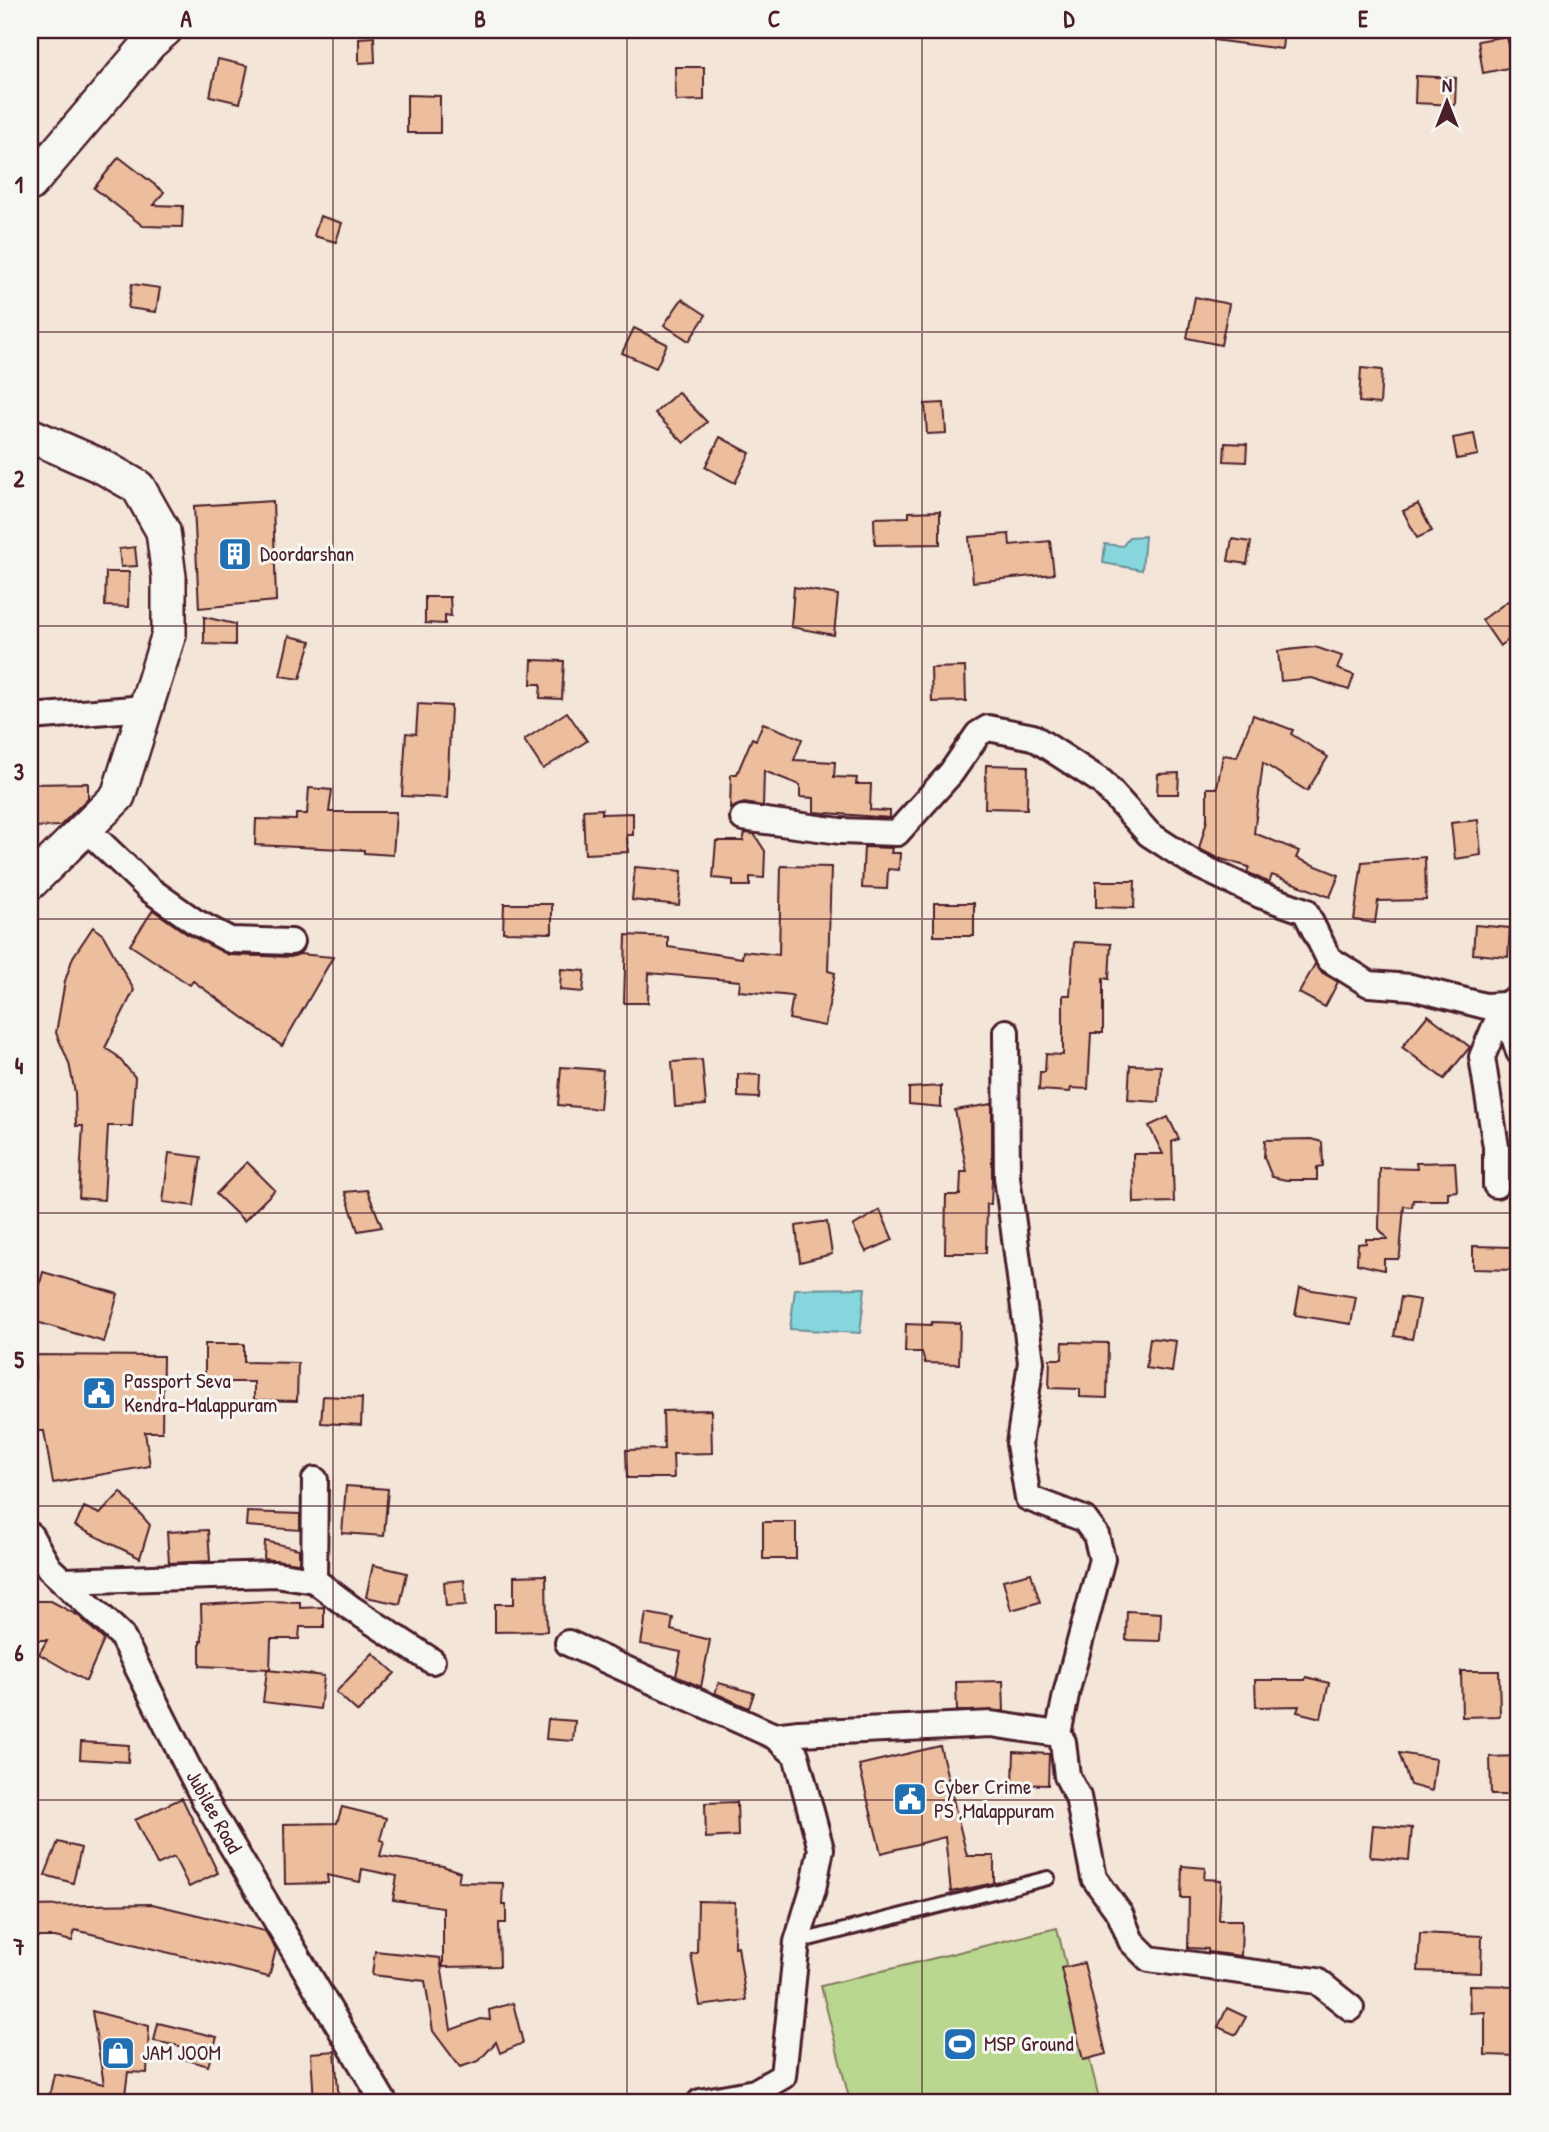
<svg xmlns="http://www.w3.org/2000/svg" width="1549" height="2132" viewBox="0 0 1549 2132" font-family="'Patrick Hand',sans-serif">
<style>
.green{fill:#bad78f;stroke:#827b5d;stroke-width:2}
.water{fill:#85d7dd;stroke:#6d8d96;stroke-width:2}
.building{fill:#edbe9d;stroke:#4a1f2b;stroke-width:2}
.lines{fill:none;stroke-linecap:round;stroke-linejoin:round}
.service-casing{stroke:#4a1f2b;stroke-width:18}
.minor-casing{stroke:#4a1f2b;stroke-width:30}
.secondary-casing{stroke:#4a1f2b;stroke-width:38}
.service{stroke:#f6f6f2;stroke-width:12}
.minor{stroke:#f6f6f2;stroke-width:24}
.secondary{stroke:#f6f6f2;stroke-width:33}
.grid{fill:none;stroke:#4a1f2b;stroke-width:2;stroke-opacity:0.55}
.labels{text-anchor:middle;stroke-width:6;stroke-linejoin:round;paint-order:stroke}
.poi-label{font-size:21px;fill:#4a1f2b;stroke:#f6f6f2;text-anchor:start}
.street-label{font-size:21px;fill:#4a1f2b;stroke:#f6f6f2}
.neatline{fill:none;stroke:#4a1f2b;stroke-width:2.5}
.grid-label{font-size:23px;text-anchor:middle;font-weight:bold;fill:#4a1f2b}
</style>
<rect width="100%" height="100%" fill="#f3e5d8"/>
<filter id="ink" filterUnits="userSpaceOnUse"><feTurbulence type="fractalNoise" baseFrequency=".0143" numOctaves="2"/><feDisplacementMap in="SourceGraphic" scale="14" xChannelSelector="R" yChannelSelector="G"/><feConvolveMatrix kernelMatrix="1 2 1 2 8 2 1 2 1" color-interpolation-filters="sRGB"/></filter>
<g filter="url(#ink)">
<polygon class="green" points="1057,1928 1100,2102 850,2102 821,1986"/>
<g class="water">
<polygon points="1145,536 1142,570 1103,563 1105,544 1123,546 1129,537"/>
<polygon points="865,1288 860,1333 790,1329 795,1289"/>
</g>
<g class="building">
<polygon points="1214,30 1284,30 1282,49 1214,40"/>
<polygon points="1507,36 1513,67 1483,73 1478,41"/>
<polygon points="374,37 375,62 359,63 359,38"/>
<polygon points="218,59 248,66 240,103 210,96"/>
<polygon points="675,67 704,67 704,100 676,101"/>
<polygon points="1416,76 1456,78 1455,105 1415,103"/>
<polygon points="407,95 440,96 440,133 407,133"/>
<polygon points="119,157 164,192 154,205 183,206 182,227 143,226 94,188"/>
<polygon points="320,216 342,223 336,242 314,236"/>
<polygon points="132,284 160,288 156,312 128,308"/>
<polygon points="1195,297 1229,304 1221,345 1187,338"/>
<polygon points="682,299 706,315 689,341 664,325"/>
<polygon points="634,328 667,344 656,368 622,353"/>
<polygon points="1361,368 1382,370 1380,404 1359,402"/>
<polygon points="678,392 707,422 684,443 655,413"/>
<polygon points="944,403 946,433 927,434 925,404"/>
<polygon points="1474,434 1478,455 1457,459 1453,438"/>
<polygon points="720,437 750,453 735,483 705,467"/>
<polygon points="1225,443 1247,444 1246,462 1224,461"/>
<polygon points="273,501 276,601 199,608 194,506"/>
<polygon points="1418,504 1432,531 1417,538 1403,511"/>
<polygon points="940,511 940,544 875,545 874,518 909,517 909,512"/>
<polygon points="1009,534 1010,545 1050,541 1054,574 973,582 969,537"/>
<polygon points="1232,539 1251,542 1247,564 1228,561"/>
<polygon points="135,547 137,566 121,567 119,549"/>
<polygon points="106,572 129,572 128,607 105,606"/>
<polygon points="794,587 838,595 834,635 791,627"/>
<polygon points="1519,593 1519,632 1500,646 1482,620"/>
<polygon points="425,597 450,597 451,616 445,615 445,624 425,623"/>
<polygon points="204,617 235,624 235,645 204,644"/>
<polygon points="289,636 311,641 300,679 280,676"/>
<polygon points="1315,647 1342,656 1337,669 1354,675 1349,690 1312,678 1281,681 1278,651"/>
<polygon points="532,660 564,661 562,699 540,698 541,684 531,684"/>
<polygon points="965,667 966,701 932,702 931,668"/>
<polygon points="418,704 451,706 447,798 402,796 406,733 416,734"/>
<polygon points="567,712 587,741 543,769 524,740"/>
<polygon points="1253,715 1293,730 1291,734 1328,757 1307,791 1263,763 1254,833 1299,851 1296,858 1339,875 1330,897 1272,875 1269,883 1247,872 1249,867 1218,858 1199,849 1207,820 1207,788 1217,788 1223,755 1237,757"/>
<polygon points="763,723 802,739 794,760 835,762 834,777 857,778 856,784 871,784 870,810 890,811 890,818 814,812 814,798 800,797 800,785 764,771 763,806 744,803 730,809 731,774 737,774 752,738 756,740"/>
<polygon points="986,765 1028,766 1027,809 985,808"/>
<polygon points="1179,773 1178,794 1157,794 1158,774"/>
<polygon points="88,783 88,798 60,826 34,827 33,784"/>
<polygon points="309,788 332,790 329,812 396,812 393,855 364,853 364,850 255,845 256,819 296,820 296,814 307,814"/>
<polygon points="602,809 602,814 633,813 633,835 627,835 628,852 585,854 583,810"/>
<polygon points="1478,820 1481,855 1455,859 1451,823"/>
<polygon points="745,833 754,834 765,851 764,878 750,877 750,886 733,886 733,880 713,878 716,841 743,841"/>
<polygon points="864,847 892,848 891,853 900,853 899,870 888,869 887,889 862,888"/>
<polygon points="1425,857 1426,900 1378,901 1375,923 1354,920 1362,862"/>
<polygon points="781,866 831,867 828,971 835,973 825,1026 789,1019 793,996 739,991 740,981 649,973 648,1003 624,1003 626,935 668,937 668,947 742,958 743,951 779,955"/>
<polygon points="635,867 682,871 679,905 632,900"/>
<polygon points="1096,881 1135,881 1134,908 1096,907"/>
<rect x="934" y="903" width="40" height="33"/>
<polygon points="504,904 552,904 552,933 503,932"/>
<polygon points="153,910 187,934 229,955 291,957 299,954 333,957 282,1046 193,981 190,985 130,945"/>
<polygon points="1475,925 1510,928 1508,957 1473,954"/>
<polygon points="93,927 103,935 134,990 105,1048 116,1055 135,1077 132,1126 108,1126 104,1200 79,1198 83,1126 76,1126 75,1093 69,1063 56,1033 65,981 73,957"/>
<polygon points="1074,942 1111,944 1109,979 1103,978 1103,1033 1091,1033 1088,1089 1071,1088 1070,1092 1039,1090 1040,1072 1045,1072 1046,1054 1063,1055 1063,995 1070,995"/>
<polygon points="1315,964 1321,972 1338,982 1325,1007 1299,993"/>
<polygon points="561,969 585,971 583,992 560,990"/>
<polygon points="1428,1015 1470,1047 1444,1079 1402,1047"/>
<polygon points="702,1060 706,1105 675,1107 672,1062"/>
<polygon points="1130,1065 1161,1066 1159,1102 1128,1100"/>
<polygon points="561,1067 603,1070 600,1109 558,1105"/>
<polygon points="738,1074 760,1075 759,1098 738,1097"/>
<polygon points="941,1086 941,1107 909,1104 909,1088"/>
<polygon points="992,1104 992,1180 991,1204 987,1204 986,1253 945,1253 946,1195 960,1195 961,1172 967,1172 955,1110"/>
<polygon points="1168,1117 1179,1139 1172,1142 1174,1202 1134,1203 1133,1154 1163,1154 1149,1126"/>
<polygon points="1311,1139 1322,1142 1323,1166 1317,1167 1317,1180 1286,1180 1272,1177 1264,1157 1265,1140"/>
<polygon points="169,1153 201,1157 194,1206 163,1202"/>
<polygon points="247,1162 275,1190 244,1221 216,1194"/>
<polygon points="1455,1162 1457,1191 1448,1192 1448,1200 1413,1200 1412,1207 1404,1206 1400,1254 1398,1259 1384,1259 1384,1270 1357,1264 1358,1244 1366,1243 1366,1239 1388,1239 1379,1229 1380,1168 1417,1169 1416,1163"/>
<polygon points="367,1190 382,1227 358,1231 345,1192"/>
<polygon points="880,1210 893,1240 866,1252 853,1226"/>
<polygon points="820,1222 827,1222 832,1254 800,1262 796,1226"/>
<polygon points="1473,1246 1513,1247 1513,1270 1473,1269"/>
<polygon points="43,1272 118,1294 104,1342 30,1320"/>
<polygon points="1300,1288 1356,1297 1351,1324 1295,1315"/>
<polygon points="1401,1297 1420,1300 1412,1339 1394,1336"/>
<polygon points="932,1322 960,1323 959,1364 925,1363 922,1352 905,1352 906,1324 931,1325"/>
<polygon points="1150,1338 1176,1341 1172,1372 1146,1368"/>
<polygon points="1063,1342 1108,1343 1107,1398 1080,1397 1080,1389 1049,1388 1050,1359 1062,1359"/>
<polygon points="205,1344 244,1344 244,1362 298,1363 297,1401 254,1400 254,1382 205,1382"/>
<polygon points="35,1355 163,1356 162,1432 145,1432 150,1466 53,1483 44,1431 35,1431"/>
<polygon points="323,1396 362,1398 361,1425 321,1423"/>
<polygon points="711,1410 712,1453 673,1454 674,1478 627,1478 626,1450 664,1449 663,1411"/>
<polygon points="346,1486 388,1489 384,1536 342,1533"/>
<polygon points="121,1492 150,1525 140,1558 75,1526 84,1507 100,1514"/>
<polygon points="247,1512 300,1514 300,1530 246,1526"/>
<rect x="763" y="1522" width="33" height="37"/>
<polygon points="208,1530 210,1561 169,1563 167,1532"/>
<polygon points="265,1541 299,1549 299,1563 264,1559"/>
<polygon points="373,1565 407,1573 400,1604 366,1597"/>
<polygon points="1031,1573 1040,1602 1011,1610 1003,1580"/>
<polygon points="546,1575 547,1631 495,1632 495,1604 514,1604 514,1576"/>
<polygon points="464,1580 466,1605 446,1606 444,1582"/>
<polygon points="30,1601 51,1601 79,1616 104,1640 86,1681 39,1654 47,1640 30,1640"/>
<polygon points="265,1601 300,1602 300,1608 324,1607 324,1627 300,1627 299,1639 271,1639 270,1669 200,1666 200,1641 202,1641 201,1605"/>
<polygon points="1127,1611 1161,1613 1160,1641 1126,1640"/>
<polygon points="646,1613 673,1618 671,1630 710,1640 701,1687 676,1676 681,1652 641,1644"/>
<polygon points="373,1653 395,1673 358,1712 336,1692"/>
<polygon points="267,1670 324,1676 320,1709 263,1702"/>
<polygon points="1461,1671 1499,1671 1500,1716 1462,1717"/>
<polygon points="1306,1677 1329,1683 1321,1718 1297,1712 1299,1706 1256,1707 1255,1680 1305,1680"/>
<polygon points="1003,1681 1004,1711 957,1711 956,1682"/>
<polygon points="719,1683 754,1693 749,1708 715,1693"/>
<polygon points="548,1719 575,1721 573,1741 546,1739"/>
<polygon points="81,1742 129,1745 128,1762 80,1759"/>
<polygon points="940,1746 967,1856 994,1856 994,1883 951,1892 945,1837 881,1853 859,1765"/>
<polygon points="1014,1752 1049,1754 1048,1785 1013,1784"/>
<polygon points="1399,1753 1436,1759 1432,1791 1410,1785"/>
<polygon points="1519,1756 1519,1795 1491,1795 1490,1757"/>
<polygon points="182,1798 218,1873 189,1887 174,1857 157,1865 135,1820"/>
<polygon points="737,1802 738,1836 706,1838 705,1803"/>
<polygon points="342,1807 386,1818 380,1840 384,1841 380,1856 443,1866 460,1872 458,1882 503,1883 502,1905 506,1905 506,1923 499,1923 500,1966 443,1967 443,1907 393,1900 397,1876 362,1869 360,1882 327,1875 328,1883 285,1884 284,1824 337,1823"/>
<polygon points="1373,1825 1412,1828 1409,1860 1370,1857"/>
<polygon points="58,1842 81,1848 73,1883 45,1875"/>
<polygon points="1182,1866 1205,1868 1204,1879 1221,1880 1219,1920 1242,1920 1241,1956 1208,1952 1208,1949 1188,1948 1189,1898 1181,1898"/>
<polygon points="698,1901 735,1902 734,1947 738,1946 746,2000 700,2006 691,1954 697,1953"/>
<polygon points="152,1904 265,1931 276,1949 269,1977 75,1930 72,1941 55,1937 30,1937 30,1906"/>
<polygon points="1420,1933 1482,1936 1481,1973 1418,1971"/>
<polygon points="375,1951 440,1958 451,2030 481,2019 490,2020 489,2010 513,2003 523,2043 500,2053 496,2042 479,2061 460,2067 433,2031 425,1981 372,1975"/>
<polygon points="1084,1963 1106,2054 1083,2060 1061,1968"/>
<polygon points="1469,1985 1519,1986 1519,2056 1485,2055 1485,2012 1470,2013"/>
<polygon points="1227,2008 1246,2017 1236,2035 1218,2027"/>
<polygon points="92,2011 149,2026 147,2073 128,2072 124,2102 48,2102 54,2074 104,2084"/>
<polygon points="158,2023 217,2037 208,2066 181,2058 184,2047 154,2041"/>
<polygon points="335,2051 339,2102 314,2102 311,2053"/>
</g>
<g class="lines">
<g class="service-casing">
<polyline id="service" points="797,1942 1048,1878"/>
</g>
<g class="minor-casing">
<g id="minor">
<polyline points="30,717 146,708"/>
<polyline points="743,818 840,831 897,833 951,773 978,734 988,728 1033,737 1102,782 1149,834 1195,864 1260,895 1305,911 1329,959 1369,984 1411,987 1485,1006 1504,1005 1519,998"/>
<polyline points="85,828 149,889 194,921 230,940 291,942"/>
<polyline points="1006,1032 1007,1177 1031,1362 1019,1444 1028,1498 1084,1519 1096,1535 1102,1559 1067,1690 1058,1734"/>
<polyline points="1496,1185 1496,1147 1482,1057 1504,1005 1519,1052"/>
<polyline points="30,1535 49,1568 121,1635 204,1799 384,2102"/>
<polyline points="314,1580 315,1480"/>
<polyline points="64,1581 275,1574 314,1580 351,1608 432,1661"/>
<polyline points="568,1643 774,1736 796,1755 821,1849 813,1889 797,1942 783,2076 755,2092 700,2102"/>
<polyline points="774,1736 799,1733 991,1724 1058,1734 1063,1742 1067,1776 1078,1797 1094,1878 1120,1914 1131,1941 1149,1959 1317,1981 1351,2008"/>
</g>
</g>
<g class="secondary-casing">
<g id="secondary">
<polyline points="30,184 150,43 165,30"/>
<polyline points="30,435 103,467 138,487 163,531 169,577 169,634 118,796 30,883"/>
</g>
</g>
<use href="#service" class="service"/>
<use href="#minor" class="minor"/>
<use href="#secondary" class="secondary"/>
</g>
</g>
<path class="grid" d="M333,30V2102M627,30V2102M922,30V2102M1216,30V2102M30,332H1519M30,626H1519M30,919H1519M30,1213H1519M30,1506H1519M30,1800H1519"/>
<defs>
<g id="building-square" transform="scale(1.75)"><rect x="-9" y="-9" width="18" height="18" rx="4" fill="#1f6fb2" stroke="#f6f6f2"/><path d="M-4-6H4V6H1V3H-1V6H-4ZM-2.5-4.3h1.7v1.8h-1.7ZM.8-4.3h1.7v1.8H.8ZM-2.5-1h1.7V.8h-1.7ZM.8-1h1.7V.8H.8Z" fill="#fff"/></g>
<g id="civic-square" transform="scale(1.75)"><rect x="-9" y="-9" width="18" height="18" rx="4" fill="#1f6fb2" stroke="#f6f6f2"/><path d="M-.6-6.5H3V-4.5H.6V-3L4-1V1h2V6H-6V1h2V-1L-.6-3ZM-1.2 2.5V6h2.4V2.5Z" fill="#fff"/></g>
<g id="stadium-square" transform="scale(1.75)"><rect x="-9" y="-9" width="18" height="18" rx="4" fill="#1f6fb2" stroke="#f6f6f2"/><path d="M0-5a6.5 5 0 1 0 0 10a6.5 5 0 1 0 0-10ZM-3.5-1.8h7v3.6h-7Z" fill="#fff"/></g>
<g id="shop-square" transform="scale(1.75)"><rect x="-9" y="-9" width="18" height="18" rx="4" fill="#1f6fb2" stroke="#f6f6f2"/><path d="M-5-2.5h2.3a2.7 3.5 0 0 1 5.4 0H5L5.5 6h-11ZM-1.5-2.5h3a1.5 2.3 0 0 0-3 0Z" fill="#fff"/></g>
</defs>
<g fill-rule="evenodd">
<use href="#building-square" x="235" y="554"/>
<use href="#civic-square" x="99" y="1393"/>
<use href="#civic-square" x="910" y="1799"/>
<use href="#stadium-square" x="960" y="2044"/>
<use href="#shop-square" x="118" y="2053"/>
</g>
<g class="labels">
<g class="poi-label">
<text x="260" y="561">Doordarshan</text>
<text x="124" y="1388">Passport Seva<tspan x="124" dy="24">Kendra-Malappuram</tspan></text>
<text x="934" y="1794">Cyber Crime<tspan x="934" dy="24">PS ,Malappuram</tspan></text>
<text x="984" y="2051">MSP Ground</text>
<text x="142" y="2060">JAM JOOM</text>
</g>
<g class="street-label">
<text transform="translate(214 1812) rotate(61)" y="7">Jubilee Road</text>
</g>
</g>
<rect width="1549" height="2132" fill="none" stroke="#f6f6f2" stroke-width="77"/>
<g transform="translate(1447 102)" stroke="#f6f6f2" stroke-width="5" paint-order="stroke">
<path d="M0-5L12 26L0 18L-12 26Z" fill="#4a1f2b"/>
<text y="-10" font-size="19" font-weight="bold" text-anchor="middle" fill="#4a1f2b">N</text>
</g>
<rect x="38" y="38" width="1472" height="2056" class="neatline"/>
<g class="grid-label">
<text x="186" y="27">A</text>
<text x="480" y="27">B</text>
<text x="774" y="27">C</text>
<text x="1069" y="27">D</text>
<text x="1363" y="27">E</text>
<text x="19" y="193">1</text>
<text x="19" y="487">2</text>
<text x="19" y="780">3</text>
<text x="19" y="1074">4</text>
<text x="19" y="1368">5</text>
<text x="19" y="1661">6</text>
<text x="19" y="1955">7</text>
</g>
</svg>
